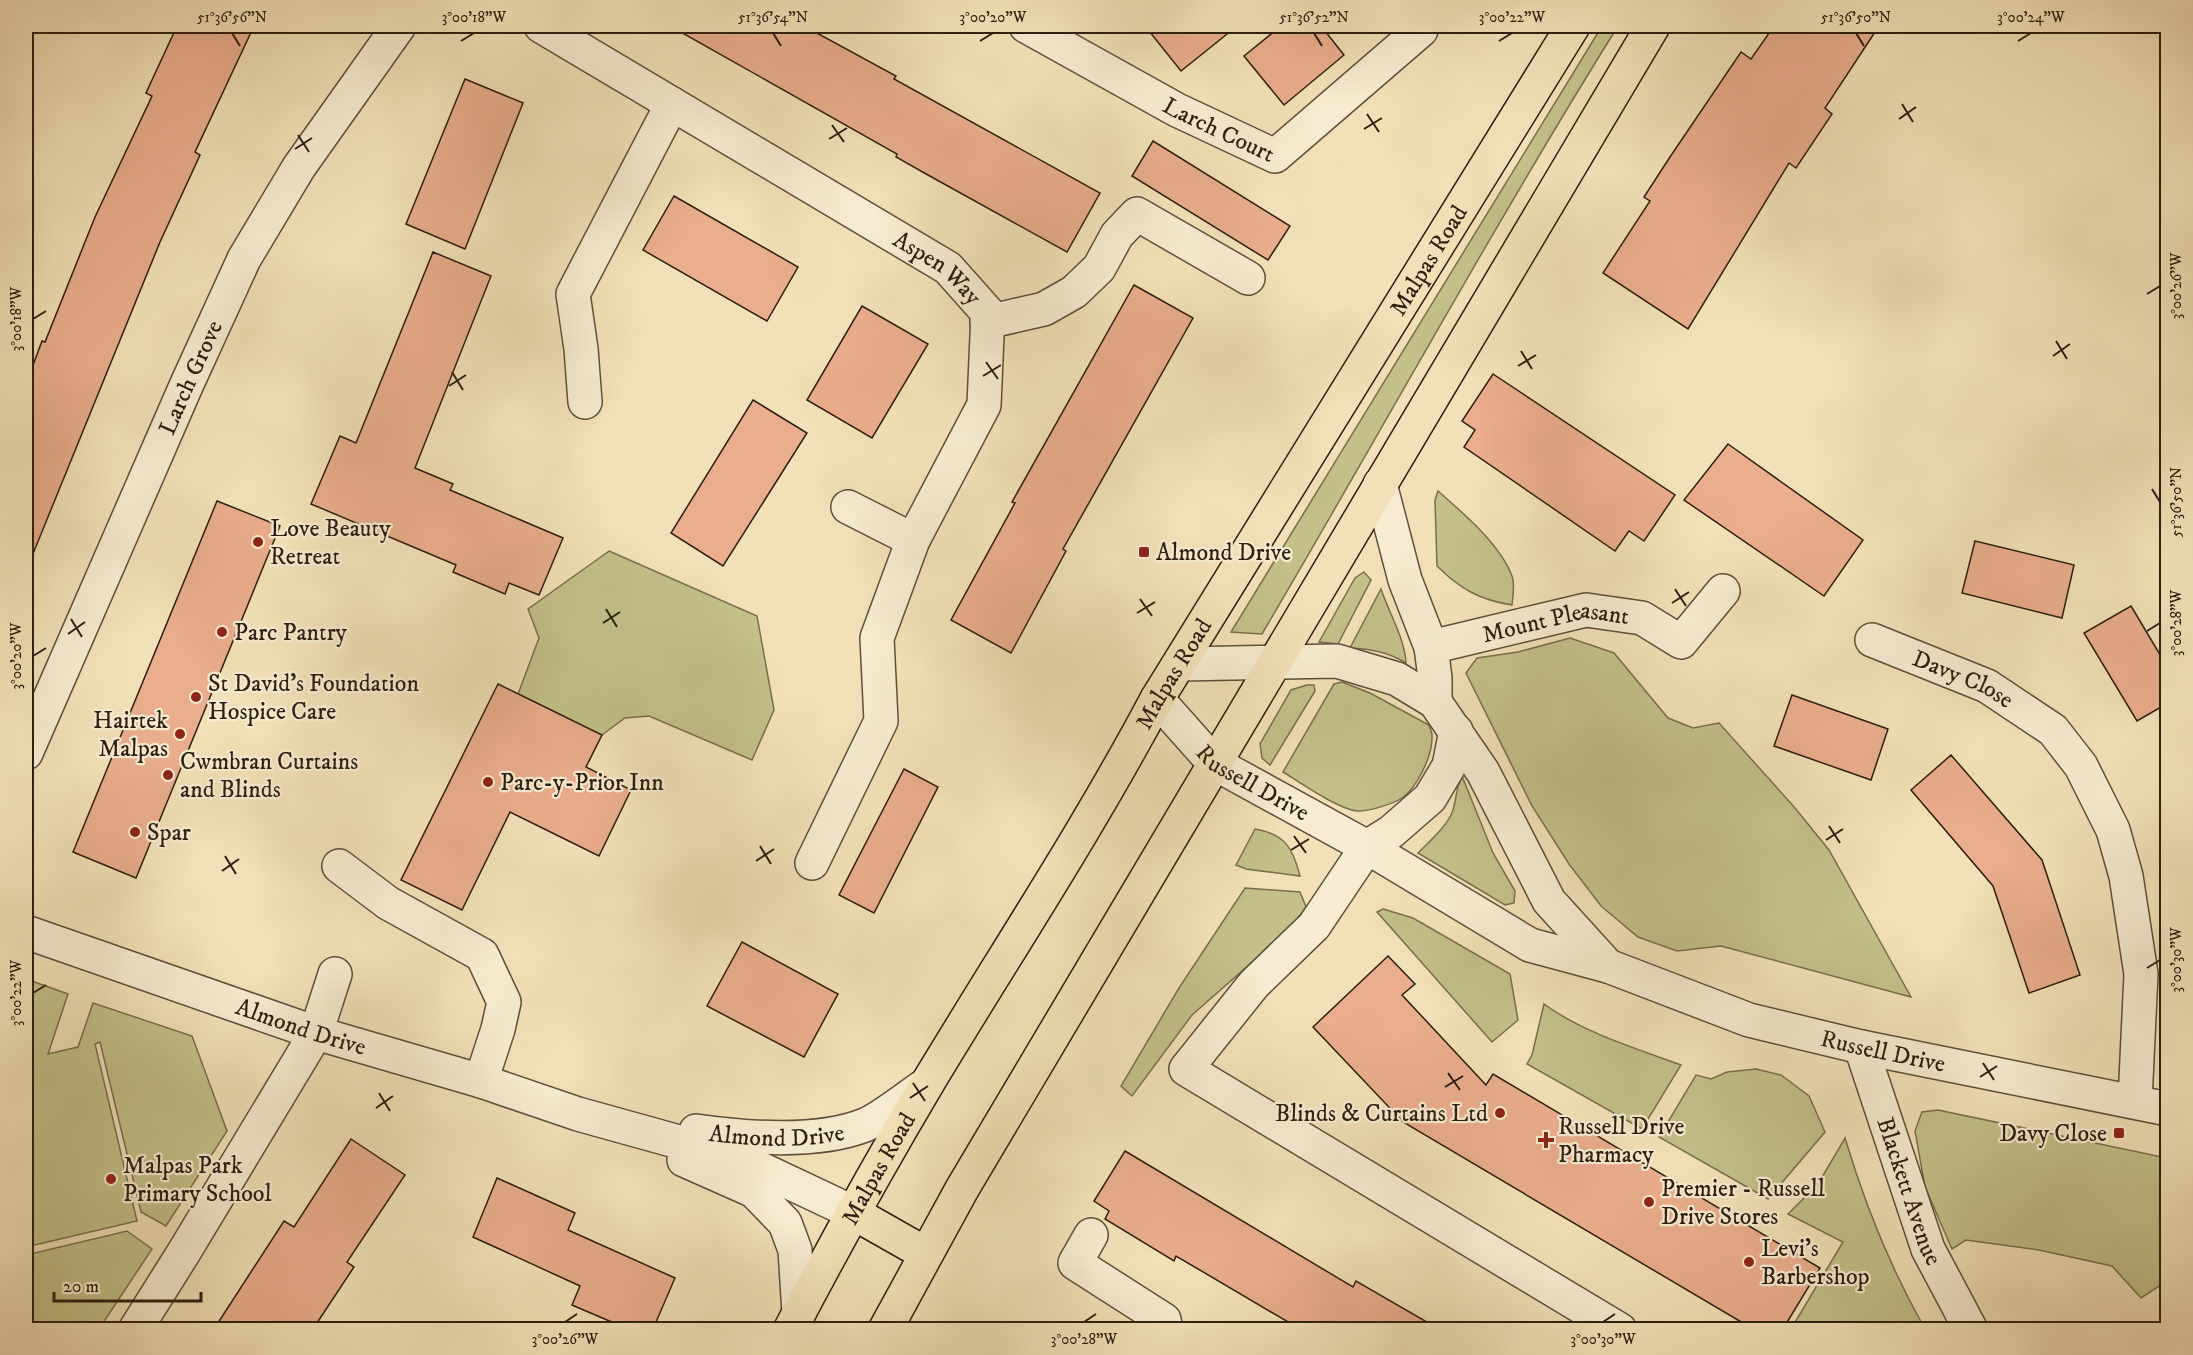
<svg xmlns="http://www.w3.org/2000/svg" width="2193" height="1355" viewBox="0 0 2193 1355" font-family="'IM FELL DW Pica',serif">
<style>
.green{fill:#c3c089;stroke:#786f4e;stroke-width:1.5}
.building{fill:#eaad8d;stroke:#2d1e12;stroke-width:1.5}
.lines{fill:none;stroke-linecap:round;stroke-linejoin:round}
.minor-casing{stroke:#5e4f3c;stroke-width:36}
.major-casing{stroke:#2d1e12;stroke-width:36}
.minor{stroke:#f7ecd1;stroke-width:33}
.major{stroke:#f2e1b8;stroke-width:33}
.ticks{fill:none;stroke:#2d1e12;stroke-width:2}
.poi-dot{fill:#8f2418;stroke:#f7ecd1;stroke-width:2}
.labels{text-anchor:middle;stroke-width:4.5;stroke-linejoin:round;paint-order:stroke}
.street-label{font-size:24px;fill:#2d1e12;stroke:#f7ecd1}
.poi-label{font-size:24px;fill:#2d1e12;stroke:#f7ecd1;text-anchor:start}
.neatline{fill:none;stroke:#2d1e12;stroke-width:2}
.ticks-label{font-size:15px;text-anchor:middle;fill:#2d1e12}
</style>
<rect width="100%" height="100%" fill="#f2e1b8"/>
<filter id="stains"><feTurbulence type="fractalNoise" baseFrequency=".00333" numOctaves="4"/><feColorMatrix values="0 0 0 0 .2 0 0 0 0 .09 0 0 0 0 .02 0 0 0 .5 -.17"/></filter>
<radialGradient id="worn" r=".72"><stop offset=".6" stop-color="#630" stop-opacity="0"/><stop offset="1" stop-color="#630" stop-opacity=".3"/></radialGradient>
<g class="green">
<path d="M1602,26H1618C1494,225 1381,432 1262,634L1231,632Z"/>
<path d="M1438,491C1463,513 1500,544 1512,576C1515,584 1513,596 1512,605C1480,600 1460,589 1437,566L1435,500Z"/>
<polygon points="609,551 757,616 774,710 752,760 649,716 625,718 602,735 518,694 539,638 528,609"/>
<polygon points="1364,572 1371,580 1338,644 1319,642 1355,578"/>
<path d="M1381,589C1389,613 1405,639 1406,663C1388,652 1371,649 1350,648Z"/>
<polygon points="1570,638 1614,653 1668,718 1693,728 1719,723 1795,808 1829,850 1911,997 1721,946 1677,951 1638,937 1601,906 1569,864 1532,806 1466,673 1477,658 1518,652"/>
<path d="M1342,682L1370,693L1429,725C1430,729 1433,733 1432,738C1432,756 1417,788 1402,798C1393,804 1367,812 1357,811C1338,809 1301,783 1283,772L1334,684Z"/>
<polygon points="1307,685 1314,685 1315,691 1270,765 1262,758 1260,744 1291,690"/>
<path d="M1462,776L1493,853L1515,891L1514,903L1505,905L1418,853C1430,841 1445,828 1452,813C1457,800 1455,789 1462,776Z"/>
<path d="M1255,829C1285,834 1293,848 1300,876L1246,869L1236,865Z"/>
<polygon points="1245,888 1300,892 1306,907 1291,928 1192,1015 1132,1096 1121,1086 1179,988"/>
<polygon points="1383,909 1413,918 1510,974 1518,1020 1492,1042 1377,912"/>
<polygon points="26,979 68,994 48,1054 78,1047 93,1003 192,1036 227,1131 166,1226 141,1212 100,1042 95,1044 137,1221 26,1247"/>
<path d="M1544,1004C1584,1033 1635,1048 1681,1065L1642,1129L1527,1064L1532,1055Z"/>
<polygon points="1756,1069 1781,1075 1809,1096 1825,1132 1768,1199 1659,1137 1696,1075 1711,1079 1727,1072"/>
<polygon points="1938,1110 2167,1158 2167,1281 2141,1298 2112,1266 2039,1250 1966,1240 1952,1249 1925,1187 1915,1131 1922,1112"/>
<path d="M1845,1138C1865,1205 1891,1269 1925,1329H1791L1843,1242L1788,1214L1818,1184Z"/>
<polygon points="127,1231 152,1249 99,1329 26,1329 26,1255"/>
</g>
<g class="building">
<polygon points="177,26 254,26 195,152 200,155 160,242 28,566 26,565 26,384 42,341 45,342 95,217 152,96 146,93"/>
<polygon points="670,26 804,26 896,76 894,79 1100,193 1067,252 928,175 896,157 897,154"/>
<polygon points="1145,26 1237,26 1181,71"/>
<polygon points="1281,26 1321,26 1344,55 1284,105 1244,56"/>
<polygon points="1774,26 1879,26 1825,108 1832,114 1796,168 1789,163 1688,329 1603,273 1650,201 1644,197 1670,157 1741,52 1751,59"/>
<polygon points="465,79 523,103 465,249 406,224"/>
<polygon points="1153,141 1290,226 1268,260 1132,176"/>
<polygon points="674,196 798,267 767,321 643,250"/>
<polygon points="433,252 491,276 415,468 453,484 450,490 563,538 539,595 509,583 505,594 453,572 456,565 311,504 340,436 356,443"/>
<polygon points="1134,285 1193,318 1063,549 1066,551 1011,653 951,620 1015,503 1012,502"/>
<polygon points="862,306 928,344 872,438 807,400"/>
<polygon points="1493,374 1675,495 1644,541 1629,531 1615,551 1464,447 1475,430 1462,421"/>
<polygon points="753,400 807,433 723,566 671,533"/>
<polygon points="1728,444 1863,540 1824,596 1684,500"/>
<polygon points="217,501 280,526 136,878 73,852"/>
<polygon points="1975,541 2074,565 2062,618 1962,593"/>
<polygon points="2131,606 2168,668 2168,703 2137,721 2084,633"/>
<polygon points="498,684 602,735 586,767 631,790 599,856 510,812 462,910 401,880"/>
<polygon points="1792,695 1888,729 1871,780 1774,746"/>
<polygon points="1951,755 2042,860 2080,975 2029,993 1993,886 1911,790"/>
<polygon points="904,769 938,787 874,913 839,895"/>
<polygon points="742,942 838,994 804,1057 707,1006"/>
<polygon points="1388,956 1415,984 1402,995 1486,1085 1493,1074 1820,1268 1783,1329 1753,1329 1403,1122 1313,1027"/>
<polygon points="351,1139 405,1175 347,1262 354,1267 313,1329 214,1329 284,1221 294,1227"/>
<polygon points="1125,1151 1353,1287 1356,1281 1439,1329 1300,1329 1176,1256 1174,1261 1105,1219 1109,1211 1094,1201"/>
<polygon points="497,1178 575,1213 568,1230 675,1278 653,1329 628,1329 572,1305 580,1286 473,1237"/>
</g>
<g class="lines">
<g class="minor-casing">
<g id="minor">
<path id="s1" d="M541,26L948,268L988,313L984,405L913,540L877,638L881,721L812,863"/>
<path id="s2" d="M1026,26L1177,110L1275,156L1421,30"/>
<polyline points="987,322 1044,309 1074,292 1099,268 1117,235 1137,214 1248,278"/>
<polyline points="585,402 581,349 573,294 672,104"/>
<polyline points="1380,484 1405,580 1431,647 1435,678 1435,702"/>
<polyline points="848,507 913,540"/>
<path id="s3" d="M1872,640L1987,686L2053,730L2081,766L2113,830L2126,876L2141,974L2135,1101"/>
<path id="s4" d="M1431,647L1586,610L1642,618L1681,642L1723,591"/>
<polyline points="1180,664 1337,661 1397,679 1435,702 1483,772 1549,901 1608,966"/>
<path id="s5" d="M1157,699L1214,763L1367,847L1530,945L1608,966L1749,1020L1861,1047L2168,1109"/>
<polyline points="1456,731 1449,766 1430,798 1391,832 1367,847 1314,926 1254,984 1186,1069 1620,1330"/>
<path id="s6" d="M26,753L186,386L244,259L299,167L399,26"/>
<polyline points="339,866 388,903 482,955 504,1002 498,1029 481,1081"/>
<path id="s7" d="M26,932L316,1033L481,1081L578,1114L740,1159L852,1212"/>
<path id="s8" d="M1861,1047L1928,1249L1971,1330"/>
<path id="s9" d="M696,1131C746,1138 817,1144 865,1125C882,1118 910,1095 927,1084"/>
<polyline points="684,1160 754,1191 785,1223 795,1250 799,1313"/>
<polyline points="1091,1235 1075,1263 1164,1320 1166,1330"/>
<polyline points="135,1330 184,1252 316,1033 335,974"/>
</g>
</g>
<g class="major-casing">
<g id="major">
<polyline points="852,1212 926,1254"/>
<path id="s10" d="M790,1330C834,1246 879,1165 927,1084C1004,956 1087,831 1157,699L1573,26"/>
<polyline points="885,1330 962,1189 1653,26"/>
</g>
</g>
<use href="#minor" class="minor"/>
<use href="#major" class="major"/>
</g>
<path class="ticks" d="M232,33L240,46M773,33L781,46M1314,33L1322,46M1856,33L1864,46M461,41L474,33M980,41L993,33M1499,41L1512,33M2018,41L2031,33M1902,104L1913,122M1367,114L1379,132M1899,119L1916,107M832,125L844,142M1364,129L1382,118M298,135L309,152M829,139L847,128M295,149L312,138M2147,294L2160,286M33,319L46,311M2056,341L2067,359M1521,351L1532,369M2053,356L2070,344M986,362L998,379M1518,366L1536,355M452,372L463,390M983,376L1001,365M449,386L466,375M2152,489L2160,502M1675,589L1686,606M1140,599L1152,616M1672,603L1689,592M606,609L617,627M1137,613L1155,602M71,619L82,637M603,623L620,612M2147,631L2160,623M68,634L85,622M33,656L46,648M1829,826L1840,843M1294,836L1306,853M1826,840L1843,829M760,846L771,864M1291,850L1309,839M225,856L236,874M756,861L774,849M222,871L239,859M2147,968L2160,960M33,993L46,985M1983,1063L1994,1080M1448,1073L1460,1090M1980,1077L1997,1066M913,1083L925,1101M1445,1087L1463,1076M379,1093L390,1111M910,1098L928,1086M376,1108L393,1096M565,1322L577,1314M1084,1322L1096,1314M1603,1322L1615,1314"/>
<g class="poi-dot">
<circle cx="258" cy="542" r="6"/>
<rect x="1138" y="546" width="12" height="12" rx="3"/>
<circle cx="222" cy="632" r="6"/>
<circle cx="196" cy="697" r="6"/>
<circle cx="180" cy="734" r="6"/>
<circle cx="168" cy="775" r="6"/>
<circle cx="488" cy="782" r="6"/>
<circle cx="135" cy="832" r="6"/>
<circle cx="1500" cy="1113" r="6"/>
<rect x="2113" y="1127" width="12" height="12" rx="3"/>
<path d="M1543 1131h6v6h6v6h-6v6h-6v-6h-6v-6h6z"/>
<circle cx="111" cy="1179" r="6"/>
<circle cx="1649" cy="1202" r="6"/>
<circle cx="1749" cy="1262" r="6"/>
</g>
<g class="labels">
<g class="street-label">
<text dy="8" stroke="none"><textPath href="#s2" startOffset="219">Larch Court</textPath></text>
<text dy="8" stroke="none"><textPath href="#s10" startOffset="1246">Malpas Road</textPath></text>
<text dy="8" stroke="none"><textPath href="#s1" startOffset="465">Aspen Way</textPath></text>
<text dy="8" stroke="none"><textPath href="#s6" startOffset="410">Larch Grove</textPath></text>
<text dy="8" stroke="none"><textPath href="#s4" startOffset="128">Mount Pleasant</textPath></text>
<text dy="8" stroke="none"><textPath href="#s10" startOffset="760">Malpas Road</textPath></text>
<text dy="8" stroke="none"><textPath href="#s3" startOffset="99">Davy Close</textPath></text>
<text dy="8" stroke="none"><textPath href="#s5" startOffset="129">Russell Drive</textPath></text>
<text dy="8" stroke="none"><textPath href="#s7" startOffset="291">Almond Drive</textPath></text>
<text dy="8" stroke="none"><textPath href="#s5" startOffset="820">Russell Drive</textPath></text>
<text dy="8" stroke="none"><textPath href="#s9" startOffset="81">Almond Drive</textPath></text>
<text dy="8" stroke="none"><textPath href="#s10" startOffset="184">Malpas Road</textPath></text>
<text dy="8" stroke="none"><textPath href="#s8" startOffset="152">Blackett Avenue</textPath></text>
</g>
<g class="poi-label">
<text x="270" y="536">Love Beauty<tspan x="270" dy="28">Retreat</tspan></text>
<text x="1156" y="560">Almond Drive</text>
<text x="234" y="640">Parc Pantry</text>
<text x="208" y="691">St David's Foundation<tspan x="208" dy="28">Hospice Care</tspan></text>
<text x="168" y="728" text-anchor="end">Hairtek<tspan x="168" dy="28">Malpas</tspan></text>
<text x="180" y="769">Cwmbran Curtains<tspan x="180" dy="28">and Blinds</tspan></text>
<text x="500" y="790">Parc-y-Prior Inn</text>
<text x="147" y="840">Spar</text>
<text x="1488" y="1121" text-anchor="end">Blinds &amp; Curtains Ltd</text>
<text x="1558" y="1134">Russell Drive<tspan x="1558" dy="28">Pharmacy</tspan></text>
<text x="2107" y="1141" text-anchor="end">Davy Close</text>
<text x="123" y="1173">Malpas Park<tspan x="123" dy="28">Primary School</tspan></text>
<text x="1661" y="1196">Premier - Russell<tspan x="1661" dy="28">Drive Stores</tspan></text>
<text x="1761" y="1256">Levi's<tspan x="1761" dy="28">Barbershop</tspan></text>
</g>
</g>
<rect width="2193" height="1355" fill="none" stroke="#f2e1b8" stroke-width="66"/>
<path d="M54 1292v9h147v-9" fill="none" stroke="#2d1e12" stroke-width="3"/>
<text x="63" y="1292" font-size="18" fill="#2d1e12" stroke="#f7ecd1" stroke-width="4.5" paint-order="stroke">20 m</text>
<rect x="33" y="33" width="2127" height="1289" class="neatline"/>
<g class="ticks-label">
<text x="232" y="22">51°36'56"N</text>
<text x="474" y="22">3°00'18"W</text>
<text x="773" y="22">51°36'54"N</text>
<text x="993" y="22">3°00'20"W</text>
<text x="1314" y="22">51°36'52"N</text>
<text x="1512" y="22">3°00'22"W</text>
<text x="1856" y="22">51°36'50"N</text>
<text x="2031" y="22">3°00'24"W</text>
<text transform="translate(2176 286) rotate(-90)" y="5">3°00'26"W</text>
<text transform="translate(16 319) rotate(-90)" y="5">3°00'18"W</text>
<text transform="translate(2176 502) rotate(-90)" y="5">51°36'50"N</text>
<text transform="translate(2176 623) rotate(-90)" y="5">3°00'28"W</text>
<text transform="translate(16 656) rotate(-90)" y="5">3°00'20"W</text>
<text transform="translate(2176 960) rotate(-90)" y="5">3°00'30"W</text>
<text transform="translate(16 993) rotate(-90)" y="5">3°00'22"W</text>
<text x="565" y="1344">3°00'26"W</text>
<text x="1084" y="1344">3°00'28"W</text>
<text x="1603" y="1344">3°00'30"W</text>
</g>
<rect width="100%" height="100%" filter="url(#stains)"/>
<rect width="100%" height="100%" fill="url(#worn)"/>
</svg>
